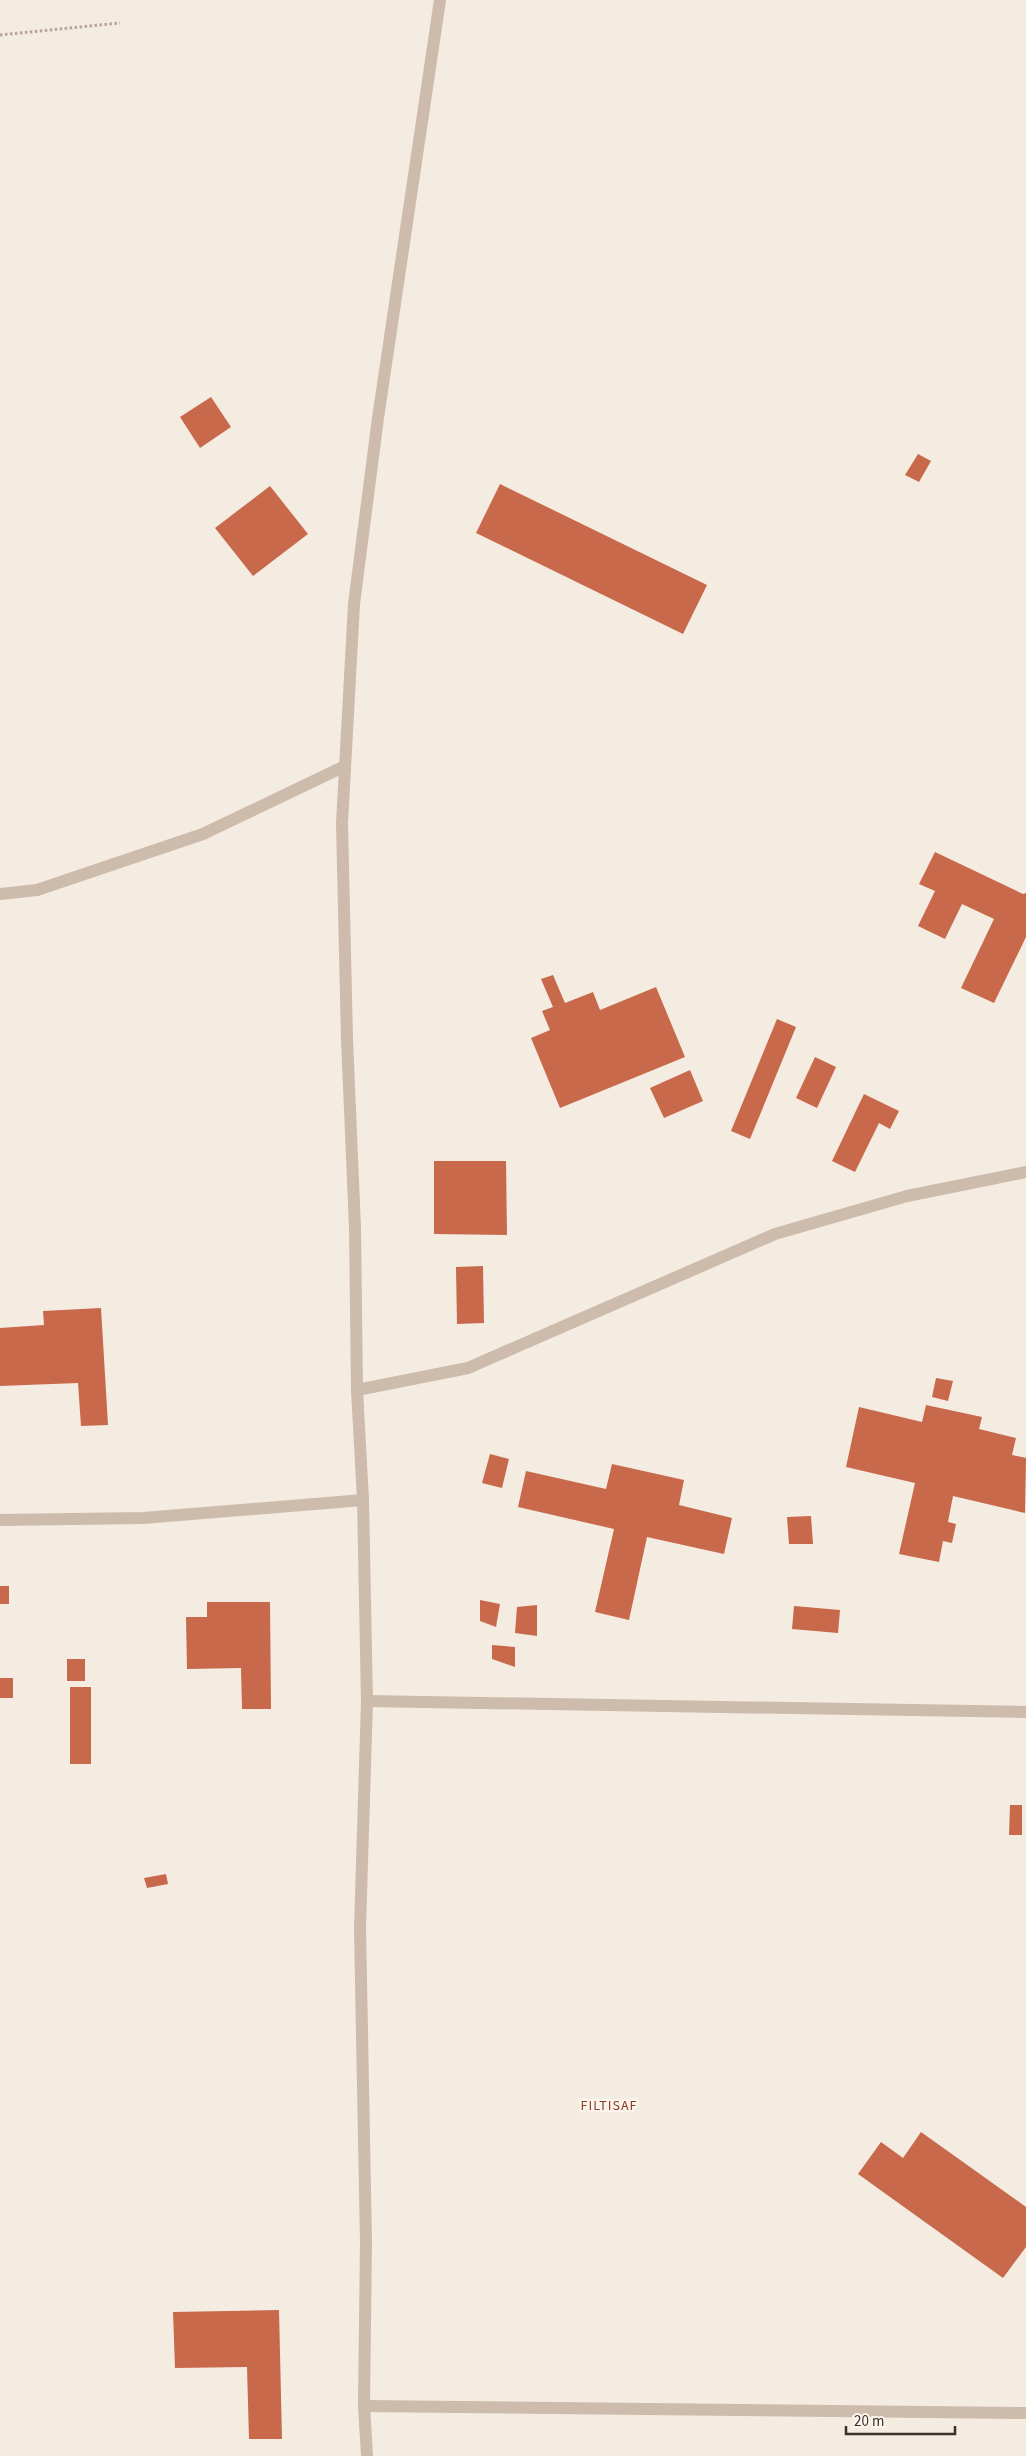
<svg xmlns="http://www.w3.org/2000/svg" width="1026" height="2456" viewBox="0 0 1026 2456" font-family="'Source Sans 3',sans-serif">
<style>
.building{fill:#c8694b}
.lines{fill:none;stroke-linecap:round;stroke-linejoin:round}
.path{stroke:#b9a596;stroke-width:3;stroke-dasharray:2.5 2.5;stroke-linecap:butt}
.minor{stroke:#cdbbac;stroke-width:12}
.labels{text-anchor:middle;stroke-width:5;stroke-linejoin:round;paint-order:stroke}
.neighbourhood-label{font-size:14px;letter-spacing:1px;fill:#8c3b22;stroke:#fbf5ee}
</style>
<rect width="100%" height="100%" fill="#f4ebe1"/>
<g class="building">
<polygon points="211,397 231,427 200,448 180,417"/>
<polygon points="918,454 931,461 919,482 905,475"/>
<polygon points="500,484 707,585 683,634 476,533"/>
<polygon points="270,486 308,534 253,576 215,528"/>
<polygon points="935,852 1023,894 1026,893 1026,937 994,1003 961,988 994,919 962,904 945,939 918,926 935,891 919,884"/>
<polygon points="553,975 565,1003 593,992 600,1010 656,987 685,1057 560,1108 531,1038 550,1030 542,1011 553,1007 541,979"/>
<polygon points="777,1019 796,1027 750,1139 731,1131"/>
<polygon points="815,1057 836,1067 817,1108 796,1098"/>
<polygon points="690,1070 703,1101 664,1118 650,1088"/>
<polygon points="864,1094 899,1111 890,1129 879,1123 855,1172 832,1161"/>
<polygon points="434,1161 506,1161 507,1235 434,1234"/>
<polygon points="483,1266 484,1323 457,1324 456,1267"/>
<polygon points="101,1308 108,1425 81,1426 78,1383 0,1386 0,1328 44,1325 43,1311"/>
<polygon points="936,1378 953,1381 948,1401 932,1397"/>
<polygon points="926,1405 982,1417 979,1429 1016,1438 1012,1455 1026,1458 1025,1513 953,1496 948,1522 956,1524 952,1543 943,1541 939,1562 899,1554 915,1483 846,1467 859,1407 922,1422"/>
<polygon points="490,1454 509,1459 502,1488 482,1483"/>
<polygon points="612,1464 684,1480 679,1505 732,1518 724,1554 647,1537 629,1620 595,1612 614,1529 518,1507 526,1471 606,1489"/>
<polygon points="811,1516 813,1544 789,1544 787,1517"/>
<rect x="0" y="1586" width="9" height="18"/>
<polygon points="480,1600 500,1604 496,1627 480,1621"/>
<polygon points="207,1602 270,1602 271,1709 242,1709 241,1668 187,1669 186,1617 207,1617"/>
<polygon points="537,1605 537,1636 515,1633 517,1607"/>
<polygon points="794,1606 840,1610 838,1633 792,1629"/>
<polygon points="492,1645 515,1647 515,1667 492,1659"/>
<rect x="67" y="1659" width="18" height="22"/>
<rect x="0" y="1678" width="13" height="20"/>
<rect x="70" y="1687" width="21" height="77"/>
<polygon points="1010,1805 1022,1805 1022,1835 1009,1835"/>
<polygon points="166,1874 168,1884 147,1888 144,1878"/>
<polygon points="921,2132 1026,2207 1026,2247 1003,2278 858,2174 881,2142 903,2158"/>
<polygon points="279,2310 282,2439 249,2439 247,2367 175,2368 173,2312"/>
</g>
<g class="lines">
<polyline class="path" points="0,35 120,23"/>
<g class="minor">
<polyline points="0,894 37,890 203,834 345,766"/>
<polyline points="357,1390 468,1368 775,1234 907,1196 1026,1172"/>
<polyline points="0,1520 143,1518 363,1500"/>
<polyline points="367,1701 1026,1712"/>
<polyline points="364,2406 1026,2413"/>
<polyline points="367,2456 364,2406 366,2241 360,1928 367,1701 363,1500 357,1390 355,1228 347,1039 342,823 354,604 378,418 440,0"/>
</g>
</g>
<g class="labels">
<g class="neighbourhood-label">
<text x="609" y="2110">FILTISAF</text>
</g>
</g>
<path d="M846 2426v8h109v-8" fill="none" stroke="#3b302b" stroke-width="2.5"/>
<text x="854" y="2426" font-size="15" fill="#3b302b" stroke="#fbf5ee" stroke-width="4" paint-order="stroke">20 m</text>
</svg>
